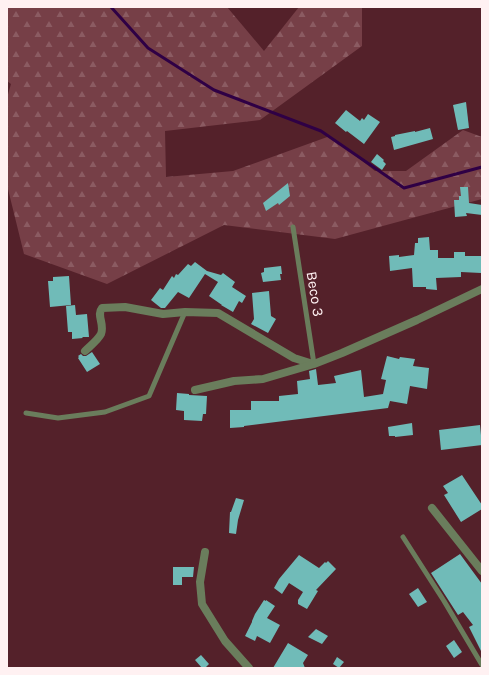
<svg xmlns="http://www.w3.org/2000/svg" width="489" height="675" viewBox="0 0 489 675" font-family="Karla,sans-serif">
<style>
.forest{fill:url(#forest-firs)}
.lines{fill:none;stroke-linecap:round;stroke-linejoin:round}
.stream{stroke:#2f0045;stroke-width:3}
.building{fill:#70bbb8}
.service{stroke:#6a7d5c;stroke-width:5}
.minor{stroke:#6a7d5c;stroke-width:8}
.labels{text-anchor:middle;stroke-width:4;stroke-linejoin:round;paint-order:stroke}
.street-label{font-size:15px;fill:#fff1f2;stroke:#54212a}
</style>
<defs>
<pattern id="forest-firs" width="22" height="20" patternUnits="userSpaceOnUse"><rect width="22" height="20" fill="#763f47"/><path d="M5 1l3.5 6h-7zM16 11l3.5 6h-7z" fill="#8b5b62"/></pattern>
</defs>
<rect width="100%" height="100%" fill="#54212a"/>
<polygon class="forest" points="7,7 227,7 264,51 299,7 362,7 362,46 260,120 165,131 166,177 233,171 330,136 375,171 406,171 463,130 482,137 482,199 335,239 224,225 107,284 24,254 7,185 7,98 11,84 7,81"/>
<g class="lines">
<polyline class="stream" points="111,7 148,48 214,90 321,131 404,188 482,167"/>
</g>
<g class="building">
<polygon points="466,102 469,128 458,130 453,105"/>
<polygon points="346,110 360,121 362,118 364,120 368,114 380,122 364,144 347,131 346,132 335,123"/>
<polygon points="430,128 433,139 394,150 391,137 395,136 395,135 415,131 415,132"/>
<polygon points="377,154 384,160 383,161 386,164 382,170 371,162"/>
<polygon points="288,183 290,196 279,205 278,203 266,211 263,203"/>
<polygon points="460,187 468,187 469,203 482,205 482,215 466,213 467,216 455,217 454,200 459,200 459,196 461,196"/>
<polygon points="429,237 430,250 438,250 438,258 454,258 454,252 465,252 465,256 482,256 481,273 461,272 461,277 436,278 437,290 426,289 426,287 413,287 412,268 390,271 389,256 399,255 399,257 414,255 415,243 418,243 418,238"/>
<polygon points="195,262 207,271 221,275 223,273 235,282 232,287 246,296 242,303 239,301 233,312 221,305 222,305 209,296 218,282 205,274 189,298 178,292 165,308 161,308 151,300 160,288 163,290 172,276 174,278 176,274 178,275 188,264 191,266"/>
<polygon points="281,266 282,274 280,274 281,280 263,282 261,273 264,272 264,268"/>
<polygon points="69,276 71,305 50,307 48,281 53,281 53,277"/>
<polygon points="269,291 271,316 276,319 268,333 251,324 254,319 252,293"/>
<polygon points="75,305 76,315 87,314 89,337 82,337 83,338 72,339 72,332 68,332 66,306"/>
<polygon points="92,352 100,364 87,372 78,358 79,357 78,356 81,354 83,356 86,356"/>
<polygon points="387,356 399,359 400,357 415,359 413,366 429,368 427,389 410,386 407,404 390,401 388,408 244,426 244,427 230,428 230,410 251,410 251,401 279,401 279,396 298,394 297,381 310,379 309,371 316,369 318,385 336,383 334,376 361,370 364,397 383,394 386,380 381,379"/>
<polygon points="177,393 189,394 189,395 207,396 206,414 203,414 202,421 184,420 184,411 176,410"/>
<polygon points="412,423 413,435 395,437 395,436 389,436 388,427"/>
<polygon points="480,425 482,445 441,450 439,430"/>
<polygon points="462,475 482,505 482,509 461,522 444,495 448,493 443,486"/>
<polygon points="236,498 244,500 238,520 236,534 229,533 230,512 231,512"/>
<polygon points="460,554 482,584 482,653 469,627 473,625 463,612 458,615 431,573"/>
<polygon points="299,555 319,568 325,562 326,563 328,561 336,569 316,590 318,591 307,609 298,604 298,600 303,592 289,583 282,594 274,588 279,579"/>
<polygon points="173,567 194,567 193,577 182,577 182,585 173,585"/>
<polygon points="418,588 427,602 418,607 409,594"/>
<polygon points="264,600 266,601 266,600 275,606 267,618 280,625 270,643 257,636 255,641 245,636 252,622 252,621 255,614"/>
<polygon points="316,629 328,636 322,644 308,637"/>
<polygon points="454,640 462,652 454,658 446,646"/>
<polygon points="288,643 308,655 303,663 305,668 273,668"/>
<polygon points="201,655 209,664 205,668 202,668 195,660"/>
<polygon points="337,657 344,662 339,668 333,664"/>
</g>
<g class="lines">
<g class="service">
<polyline points="293,227 314,364"/>
<polyline points="26,413 58,418 105,412 149,396 185,312"/>
<polyline points="403,537 444,601 482,665"/>
</g>
<g class="minor">
<path d="M85,351C90,346 98,340 101,334C105,324 96,315 102,308L125,307L163,314L185,312L218,313L294,358L313,364"/>
<polyline points="195,390 234,381 263,379 314,364 342,353 417,320 482,289"/>
<polyline points="432,508 482,571"/>
<polyline points="205,552 200,582 202,604 225,641 249,668"/>
</g>
</g>
<g class="labels">
<g class="street-label">
<text transform="translate(315 294) rotate(81)" y="5">Beco 3</text>
</g>
</g>
<rect width="489" height="675" fill="none" stroke="#fff1f2" stroke-width="16"/>
</svg>
